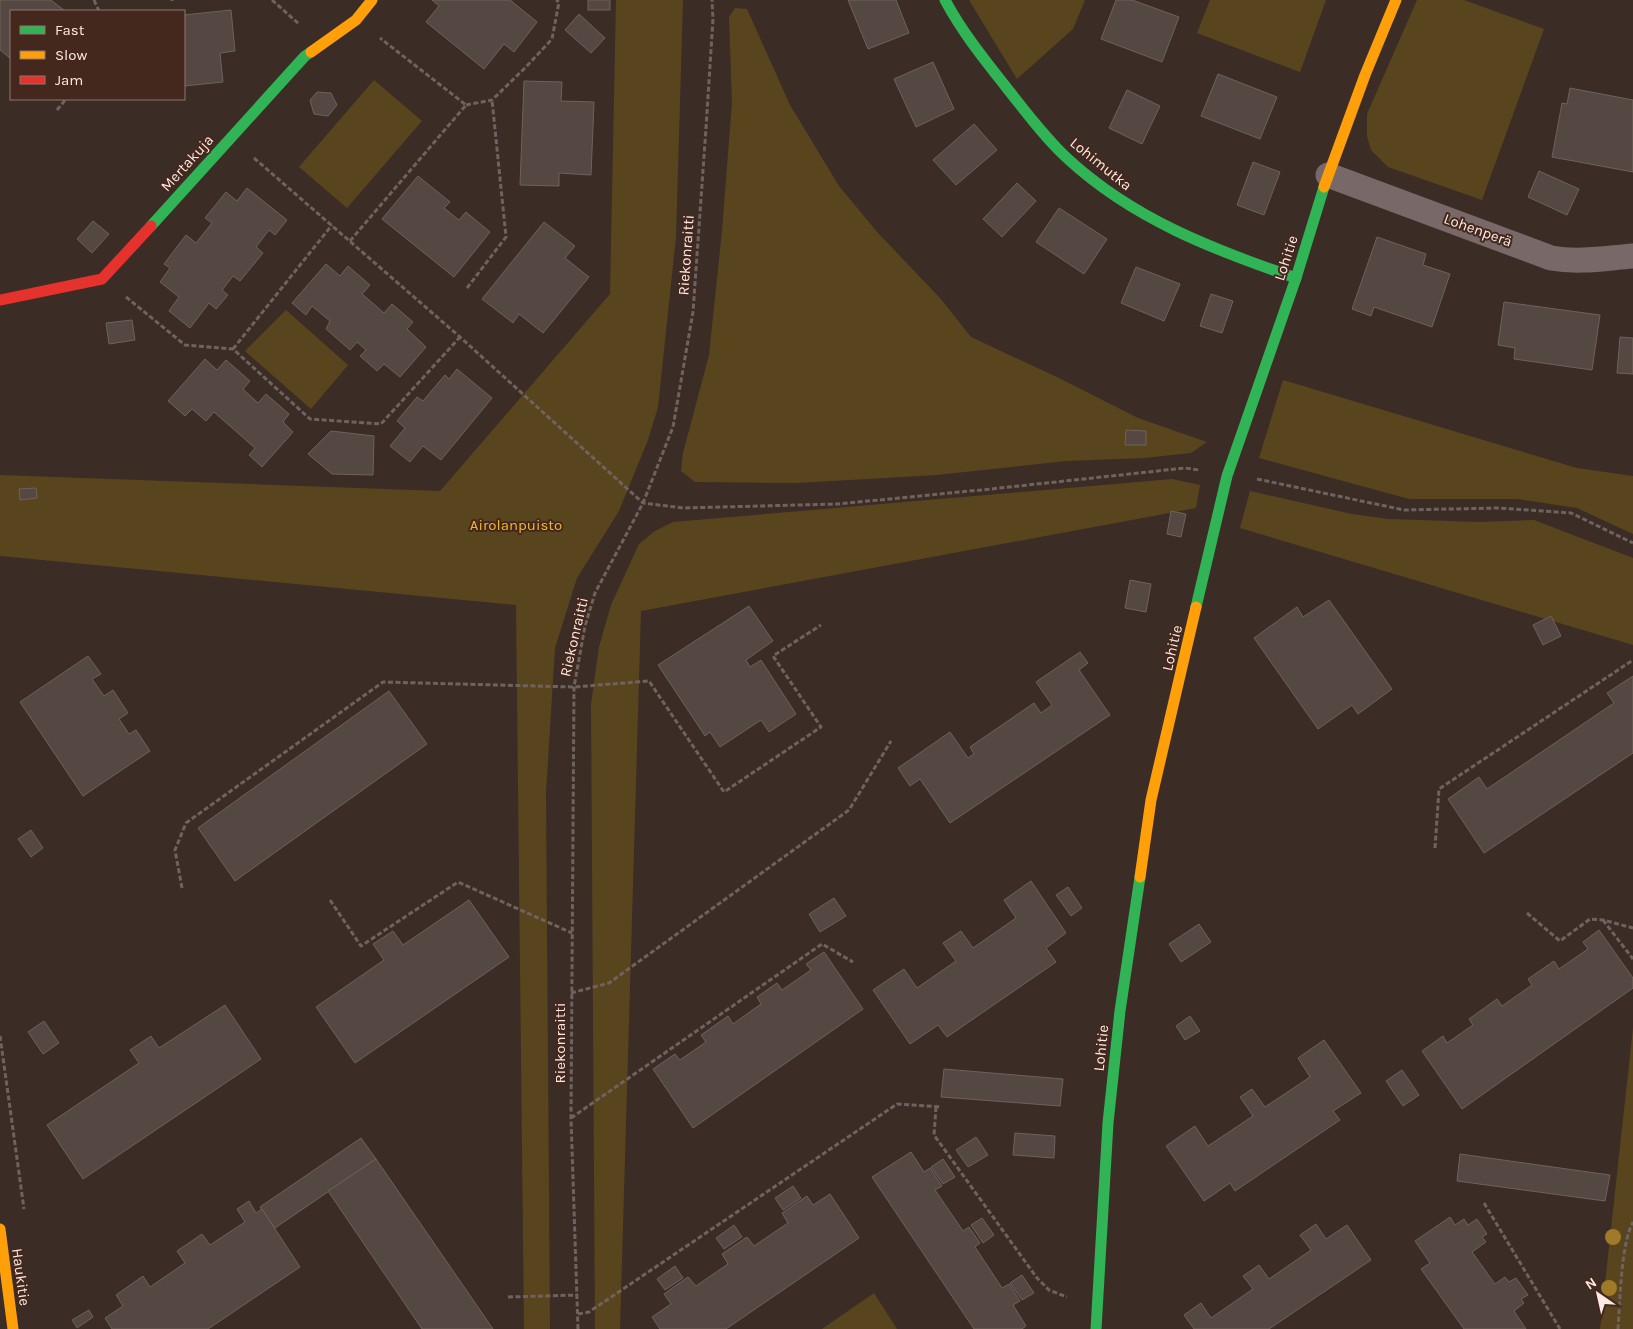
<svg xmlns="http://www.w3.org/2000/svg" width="1633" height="1329" viewBox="0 0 1633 1329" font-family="Karla,sans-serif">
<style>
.green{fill:#59451d}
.building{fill:#554842;stroke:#6f625b}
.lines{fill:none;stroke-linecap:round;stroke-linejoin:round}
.path{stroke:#6f625f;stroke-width:3;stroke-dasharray:5 2.5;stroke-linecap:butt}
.street{stroke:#786867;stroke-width:25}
.fast{stroke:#30b455;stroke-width:11}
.slow{stroke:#ff9f0a;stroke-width:11}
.jam{stroke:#e5322d;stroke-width:11}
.tree{fill:#9f7a29}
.labels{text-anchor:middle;stroke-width:4;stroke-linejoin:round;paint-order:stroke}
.street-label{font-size:15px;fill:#fdeae3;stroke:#44281e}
.park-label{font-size:15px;fill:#f0b92c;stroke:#44281e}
</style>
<rect width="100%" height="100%" fill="#3c2c26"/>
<g class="green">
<polygon points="616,0 683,0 676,237 658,407 648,440 619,511 577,578 555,648 546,793 550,1329 524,1329 516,605 0,556 0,475 440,491 610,294"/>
<polygon points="969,0 1085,0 1073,29 1017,79"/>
<polygon points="1210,0 1326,0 1300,72 1197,33"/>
<polygon points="1417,0 1464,0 1544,29 1482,200 1388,167 1371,150 1367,136 1367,114"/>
<polygon points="735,8 747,9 790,105 839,186 878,233 940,298 971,337 1061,379 1138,418 1207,442 1191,453 1144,458 1066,461 937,475 797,483 695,482 681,471 683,453 709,355 722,231 732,102 729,17"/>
<polygon points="374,80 422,121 347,208 299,167"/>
<polygon points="286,310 348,365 311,409 245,351"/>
<polygon points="1283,380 1577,468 1633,476 1633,534 1577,508 1518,499 1409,499 1259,458"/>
<polygon points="1172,479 1200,485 1196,508 641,611 620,1329 595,1329 591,704 599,647 611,605 639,544 655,531 673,522"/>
<polygon points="1250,491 1352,514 1388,519 1479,522 1534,520 1633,558 1633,645 1240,528"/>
<polygon points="1633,1028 1633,1329 1600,1329"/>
<polygon points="874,1293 897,1329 822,1329"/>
</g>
<g class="building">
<polygon points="0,0 51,0 65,11 11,11 11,59 0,50"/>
<polygon points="432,0 510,0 537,22 514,52 504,44 484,69 426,22 439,6"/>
<rect x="588" y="0" width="22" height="10"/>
<polygon points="848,0 896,0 909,33 868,49"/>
<polygon points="1116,0 1132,0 1179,17 1162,62 1101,39"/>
<polygon points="231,10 235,51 220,53 223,82 184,86 184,15"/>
<polygon points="579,14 605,38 591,53 565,30"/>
<polygon points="933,62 954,109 916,127 894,79"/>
<polygon points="1218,74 1277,97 1260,139 1201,116"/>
<polygon points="524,81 562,82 561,101 594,102 591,175 559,173 559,186 520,185"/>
<polygon points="1570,88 1633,100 1633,172 1552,157 1562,103 1567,104"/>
<polygon points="1127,90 1160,106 1142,144 1109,128"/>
<polygon points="317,92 331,93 337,105 328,116 314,114 310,100"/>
<polygon points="974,124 997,150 956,185 933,160"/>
<polygon points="1253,162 1280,172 1264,215 1237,205"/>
<polygon points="1539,171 1579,189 1567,215 1528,197"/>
<polygon points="418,176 450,202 444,208 459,220 466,212 490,232 454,277 382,219"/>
<polygon points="1017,183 1036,201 1002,237 983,219"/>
<polygon points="247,188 287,220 275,235 269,230 256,247 263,253 240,281 233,276 222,290 228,295 216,309 209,303 190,328 169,311 179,297 160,282 170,268 164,264 186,235 196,243 212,223 205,218 226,192 237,201"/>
<polygon points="1059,208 1107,239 1084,274 1036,242"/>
<polygon points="93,221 109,234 92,253 77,239"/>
<polygon points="544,222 575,246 565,258 589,277 543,333 519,314 513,323 482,299"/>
<polygon points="1377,237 1426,254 1423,265 1450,274 1432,327 1374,307 1371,316 1352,309"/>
<polygon points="326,264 340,276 348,266 370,285 362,294 384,313 392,304 413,322 407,329 426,347 400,377 384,364 377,371 360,356 366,350 357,342 350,350 326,329 330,321 312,306 306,315 292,303"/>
<polygon points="1136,267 1180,284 1164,321 1121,303"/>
<polygon points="1211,294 1233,301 1222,333 1200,326"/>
<polygon points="1504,302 1600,315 1592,370 1514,359 1515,348 1498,345"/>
<polygon points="132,320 135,340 109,344 106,323"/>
<polygon points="1620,337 1633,338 1633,374 1617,373"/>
<polygon points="205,359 217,370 226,360 250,381 243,389 258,403 266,394 289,414 283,422 293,432 262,467 249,455 255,448 214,412 206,421 192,409 185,416 168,401"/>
<polygon points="457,369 492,398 441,460 423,446 410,462 390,446 405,428 397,421 417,397 423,401 445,375 449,379"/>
<polygon points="1126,430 1146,431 1146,445 1125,445"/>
<polygon points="331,431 374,436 373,475 332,474 308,454"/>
<polygon points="36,488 37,498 20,500 19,489"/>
<polygon points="1171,511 1186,514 1181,537 1167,534"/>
<polygon points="1130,580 1151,584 1146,612 1125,608"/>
<polygon points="1329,600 1392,689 1358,714 1352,705 1318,729 1254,638 1297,607 1303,617"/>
<polygon points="749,606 773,641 746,660 750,667 761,660 796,714 769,732 761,720 720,747 710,732 705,736 658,665"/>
<polygon points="1551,616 1561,636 1543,645 1533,625"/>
<polygon points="1080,652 1088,663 1079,670 1110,715 950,823 920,779 910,786 898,768 950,732 968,758 974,754 970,747 1034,703 1041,713 1052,705 1036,682"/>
<polygon points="88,656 101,674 92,679 104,696 113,690 128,713 119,719 129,734 136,730 150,751 83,796 20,702"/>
<polygon points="1633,676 1633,753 1484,853 1448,799 1479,777 1487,789 1614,703 1607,693"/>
<polygon points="389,691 427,744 235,881 198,828"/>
<polygon points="31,830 43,848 31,857 18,839"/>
<polygon points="1031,881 1066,933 1046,948 1056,962 947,1037 938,1025 910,1044 873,990 904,969 917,988 956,961 943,943 961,931 973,948 1016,918 1004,900"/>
<polygon points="1068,887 1082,908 1071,916 1056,895"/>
<polygon points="834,898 846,916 820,932 809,914"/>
<polygon points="469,900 509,957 355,1063 316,1007 384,960 373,944 393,931 403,945"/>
<polygon points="1199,924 1211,942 1181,962 1169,944"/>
<polygon points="1599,930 1633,978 1633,988 1462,1109 1422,1051 1443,1036 1447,1043 1473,1025 1469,1019 1497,999 1502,1006 1532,985 1528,979 1554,961 1559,969 1588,949 1583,942"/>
<polygon points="824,952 863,1009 693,1128 653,1069 675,1054 680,1060 706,1042 701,1035 728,1016 733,1024 761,1004 757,997 777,983 782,990 811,970 806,964"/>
<polygon points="225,1005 261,1059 83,1179 47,1125 139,1063 130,1050 151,1036 159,1048"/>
<polygon points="1190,1016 1200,1031 1185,1040 1176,1026"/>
<polygon points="44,1021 59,1043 43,1054 28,1032"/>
<polygon points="1324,1040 1361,1093 1333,1111 1340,1120 1235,1191 1230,1183 1204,1201 1166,1146 1195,1126 1208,1146 1253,1116 1240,1097 1252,1089 1265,1107 1310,1077 1298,1058"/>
<polygon points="944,1069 1063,1079 1060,1106 941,1097"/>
<polygon points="1402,1070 1419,1095 1403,1106 1386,1081"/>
<polygon points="1015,1133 1055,1136 1054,1158 1013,1155"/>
<polygon points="976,1137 988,1155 968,1167 956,1150"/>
<polygon points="361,1138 376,1159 275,1228 260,1207"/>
<polygon points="911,1152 924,1172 930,1168 942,1186 935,1190 963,1231 969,1227 980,1243 975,1247 1002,1288 1009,1284 1020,1301 1013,1305 1026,1326 1022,1329 974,1329 872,1177"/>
<polygon points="1460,1154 1610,1175 1605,1201 1457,1181"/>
<polygon points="376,1159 493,1329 422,1329 328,1191"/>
<polygon points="943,1159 955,1177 943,1184 931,1167"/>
<polygon points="793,1186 801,1198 783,1210 775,1198"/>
<polygon points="830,1194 859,1238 726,1329 660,1329 652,1317 671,1304 664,1294 688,1277 696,1286 728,1264 722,1254 747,1237 754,1246 788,1223 782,1213 807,1196 813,1205"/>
<polygon points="249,1201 256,1213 262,1209 300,1267 208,1329 112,1329 105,1318 123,1306 116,1295 143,1276 150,1287 185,1263 177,1251 202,1234 210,1245 245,1222 237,1209"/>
<polygon points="1450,1217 1455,1225 1464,1219 1468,1225 1477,1219 1487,1234 1482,1237 1486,1242 1472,1252 1495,1284 1505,1277 1509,1282 1516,1278 1528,1295 1521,1299 1524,1303 1514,1311 1526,1329 1464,1329 1421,1269 1430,1263 1415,1241"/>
<polygon points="982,1218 994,1235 983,1243 971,1225"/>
<polygon points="1316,1224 1326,1239 1347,1225 1371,1260 1269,1329 1194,1329 1184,1315 1201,1303 1211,1318 1253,1289 1243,1276 1259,1265 1269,1279 1311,1250 1300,1235"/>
<polygon points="734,1225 742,1237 724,1249 716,1238"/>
<polygon points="675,1266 683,1278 665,1290 657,1279"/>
<polygon points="1022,1275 1034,1293 1022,1300 1010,1283"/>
<polygon points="89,1310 93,1317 77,1328 72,1320"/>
</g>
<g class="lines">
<g class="path">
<polyline points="94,0 99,11"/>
<polyline points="172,0 172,1"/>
<polyline points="272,0 299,24"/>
<polyline points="466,105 492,100 525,68 552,39 559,2 556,0"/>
<polyline points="57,110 66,99"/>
<polyline points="254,158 460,337 643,503 683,508 838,504 991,489 1185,468 1199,470"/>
<polyline points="350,241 466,105 380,38"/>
<polyline points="467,288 506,237 492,100"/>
<polyline points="126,297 185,345 233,349 310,419 381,424 460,337"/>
<polyline points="233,349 332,225"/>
<polyline points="1257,479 1404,510 1499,508 1571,513 1633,543"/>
<polyline points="1435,848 1439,789 1633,660"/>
<polyline points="182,888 175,850 186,823 383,682 574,687 649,681 724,792 821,727 773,656 821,625"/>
<polyline points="330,900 361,946 458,882 572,933"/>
<polyline points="1527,913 1560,941 1590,919 1603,920 1633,928"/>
<polyline points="1603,920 1633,959"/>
<polyline points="571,993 609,983 849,810 891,741"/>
<polyline points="0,1036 24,1209"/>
<polyline points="936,1107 934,1135 1037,1278 1049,1290 1067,1297"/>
<polyline points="571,1118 822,944 853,962"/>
<polyline points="1484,1203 1560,1329"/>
<polyline points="508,1297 578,1295"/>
<polyline points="578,1314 589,1312 897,1104 941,1107"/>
<polyline points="578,1329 571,1118 574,687 585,626 595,593 643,503 673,427 693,312 706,128 713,19 712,0"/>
<path d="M1618,1329C1620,1302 1621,1243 1633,1222"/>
</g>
<path class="street" d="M1328,175L1551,258C1579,263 1606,258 1633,256"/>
<g class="fast">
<path d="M945,0C962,32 984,59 1006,87C1026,112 1045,138 1068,159C1133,219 1214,250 1296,278"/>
<polyline points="151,226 305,56 311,52"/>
<polyline points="1196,607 1227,476 1296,278 1324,187"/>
<polyline points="1096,1329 1108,1123 1120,1011 1140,877"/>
</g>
<g class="slow">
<polyline points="311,52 356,20 372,0"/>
<polyline points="1324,187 1365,75 1396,0"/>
<polyline points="1140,877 1151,800 1196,607"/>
<polyline points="0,1229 13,1329"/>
</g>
<polyline class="jam" points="0,300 102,279 151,226"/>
</g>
<g class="tree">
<circle cx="1613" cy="1237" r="8"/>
<circle cx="1609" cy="1288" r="8"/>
</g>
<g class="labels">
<g class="street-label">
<text transform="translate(187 163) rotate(-48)" y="5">Mertakuja</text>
<text transform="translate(1101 164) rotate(39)" y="5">Lohimutka</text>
<text transform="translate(1478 230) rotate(20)" y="5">Lohenperä</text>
<text transform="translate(686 255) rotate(-86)" y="5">Riekonraitti</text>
<text transform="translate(1286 258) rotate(-72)" y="5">Lohitie</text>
<text transform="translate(574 637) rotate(-77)" y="5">Riekonraitti</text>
<text transform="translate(1172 648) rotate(-77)" y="5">Lohitie</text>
<text transform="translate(560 1043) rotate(-90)" y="5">Riekonraitti</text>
<text transform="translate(1101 1048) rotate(-84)" y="5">Lohitie</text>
<text transform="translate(21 1277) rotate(82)" y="5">Haukitie</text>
</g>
<g class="park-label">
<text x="516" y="530">Airolanpuisto</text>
</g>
</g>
<rect x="10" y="10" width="175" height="90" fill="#44281e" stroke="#8e766d"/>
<rect x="20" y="26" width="25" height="8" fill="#30b455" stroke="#8e766d"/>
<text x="55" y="35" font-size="15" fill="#fdeae3">Fast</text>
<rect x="20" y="51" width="25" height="8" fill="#ff9f0a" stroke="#8e766d"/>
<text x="55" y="60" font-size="15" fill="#fdeae3">Slow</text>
<rect x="20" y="76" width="25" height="8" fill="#e5322d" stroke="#8e766d"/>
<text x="55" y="85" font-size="15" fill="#fdeae3">Jam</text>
<g transform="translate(1598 1294) rotate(326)" stroke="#44281e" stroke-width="4" paint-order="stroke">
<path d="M0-4L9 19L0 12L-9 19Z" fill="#fdeae3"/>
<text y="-8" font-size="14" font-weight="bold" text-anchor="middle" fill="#fdeae3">N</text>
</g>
</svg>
